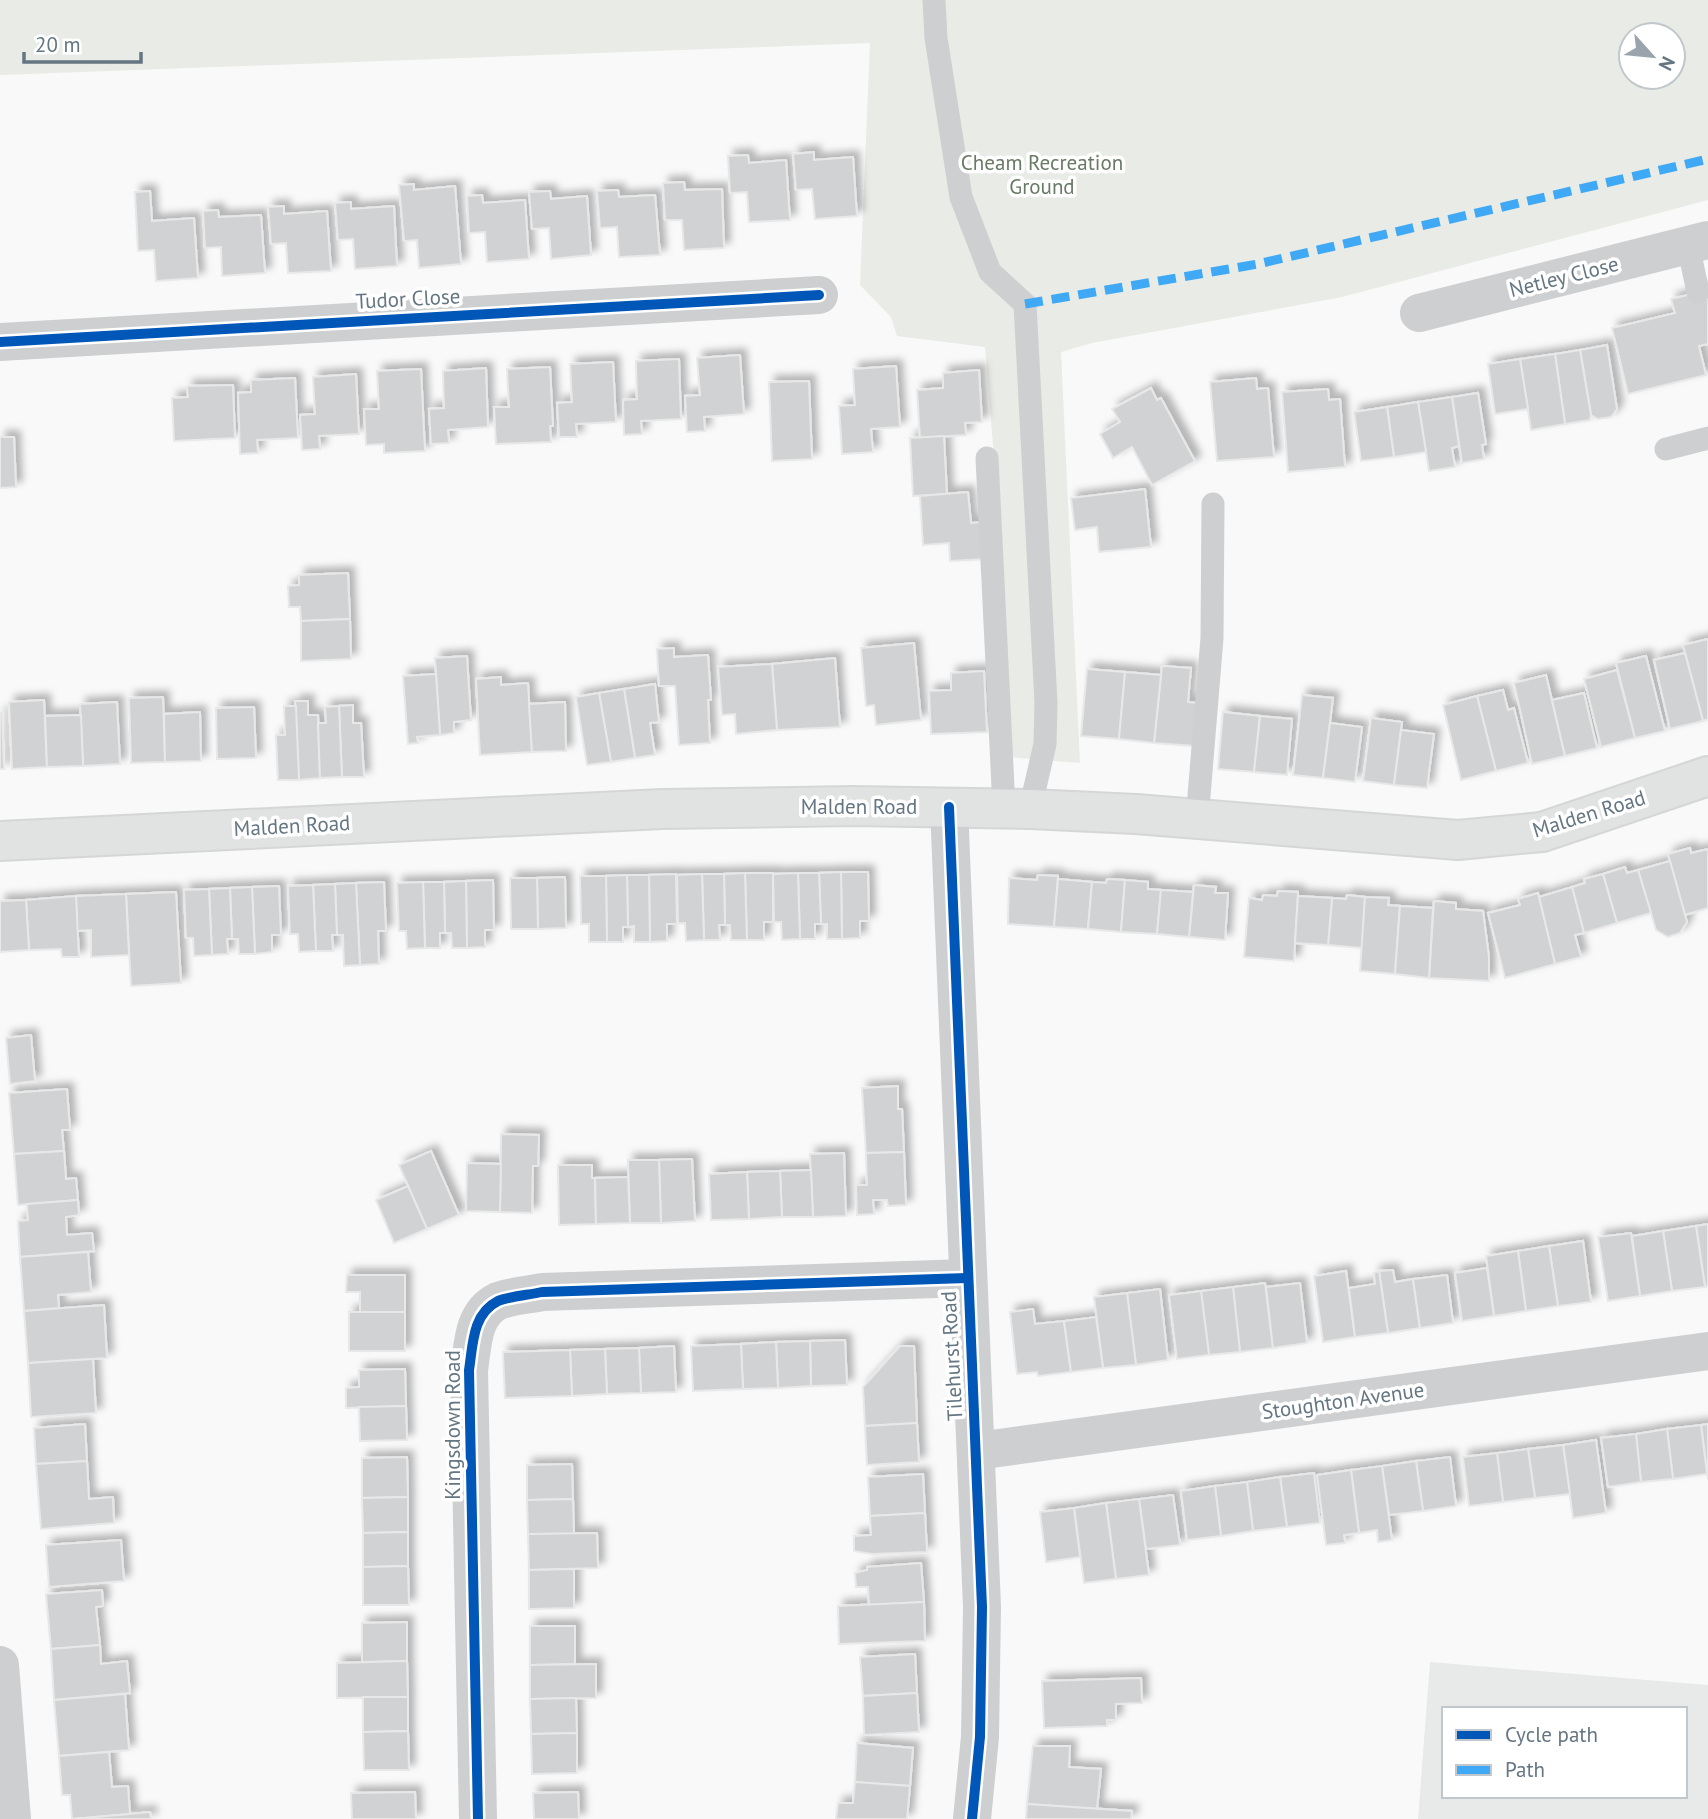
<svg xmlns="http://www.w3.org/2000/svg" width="1708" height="1819" viewBox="0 0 1708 1819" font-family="'PT Sans',sans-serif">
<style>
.built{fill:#e8e9e9;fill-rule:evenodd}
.green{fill:#e8ebe6;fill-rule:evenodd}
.building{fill:#d0d2d3;stroke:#e8e8e8;stroke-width:2;filter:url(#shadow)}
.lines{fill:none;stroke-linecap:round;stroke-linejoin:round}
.primary-casing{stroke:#d5d6d7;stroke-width:42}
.lane{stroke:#cecfd0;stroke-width:23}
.street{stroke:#cecfd0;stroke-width:38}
.primary{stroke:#e1e2e2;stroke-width:38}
.quiet{stroke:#3fa9f5;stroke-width:9;stroke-dasharray:18 9;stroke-linecap:butt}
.cycleway-casing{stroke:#fff;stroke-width:15}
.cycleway{stroke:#0057b8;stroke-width:10}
.labels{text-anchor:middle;stroke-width:7;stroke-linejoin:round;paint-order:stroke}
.park-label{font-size:21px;fill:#687a64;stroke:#fff}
.street-label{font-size:21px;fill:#657683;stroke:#fff}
</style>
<defs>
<filter id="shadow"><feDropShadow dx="6" dy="-6" stdDeviation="3.5" flood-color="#0004"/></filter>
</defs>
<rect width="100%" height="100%" fill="#f9f9f9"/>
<path class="built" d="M1430,1662L1708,1685V1819H1418ZM1444,1709H1685V1796H1444Z"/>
<path class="green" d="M0,0H1708V200L1342,297L1092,343L1061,352L1080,763L1008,757L1002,555L985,347L897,336L891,317L860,285L870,43L0,75ZM1631,35H1673V77H1631Z"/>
<g class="building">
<polygon points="814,152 814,160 853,157 857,216 815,219 812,189 796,190 793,154"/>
<polygon points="748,155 749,163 786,160 790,220 749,222 747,192 730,193 728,156"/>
<polygon points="684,182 685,190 722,189 724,248 684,250 682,220 665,220 663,183"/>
<polygon points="414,184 414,190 455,186 461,264 419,268 417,240 404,241 399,185"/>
<polygon points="618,190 619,197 655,195 660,255 619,257 617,227 600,228 597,191"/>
<polygon points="150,191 152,221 194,218 198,278 156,281 154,250 138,251 135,192"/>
<polygon points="550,191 551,199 587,196 591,255 551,259 549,228 532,229 529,192"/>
<polygon points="482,195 483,203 525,200 529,259 487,262 485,232 469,233 467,196"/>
<polygon points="351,202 351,209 394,206 397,266 355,269 353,239 338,240 335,203"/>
<polygon points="284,206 284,214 327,211 331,271 288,273 286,243 271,244 268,207"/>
<polygon points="218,210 219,217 261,215 265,273 222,276 221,247 205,248 203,211"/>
<polygon points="1708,290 1708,344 1699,346 1706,375 1628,394 1612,328 1675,313 1671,299"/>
<polygon points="1607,345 1617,409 1611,417 1598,419 1591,415 1580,350"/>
<polygon points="1580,350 1591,415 1590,420 1565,424 1555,354"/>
<polygon points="1555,354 1565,424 1531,430 1520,359"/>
<polygon points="740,355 744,414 704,417 705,431 687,432 685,396 700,395 697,358"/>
<polygon points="679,359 681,419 641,421 642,434 624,435 623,400 637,399 636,361"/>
<polygon points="1520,359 1528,409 1495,414 1488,364"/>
<polygon points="613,362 616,422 576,424 577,437 559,437 557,403 572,402 570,364"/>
<polygon points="896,366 900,427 871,429 873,452 842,454 839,406 855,405 853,369"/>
<polygon points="550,367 553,426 550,426 551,442 496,444 494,407 509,407 507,369"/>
<polygon points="486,368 488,427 448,430 449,443 431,444 429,409 444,408 443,371"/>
<polygon points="421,369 425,451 384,453 384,444 366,445 364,409 379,409 377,371"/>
<polygon points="979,370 982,422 965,423 966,435 920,438 917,390 943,388 943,373"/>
<polygon points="356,374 359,434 319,436 320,449 302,450 300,415 315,414 313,377"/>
<polygon points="295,378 298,438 257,440 258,453 240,454 238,393 251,392 251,380"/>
<polygon points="1256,378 1257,389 1268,388 1274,457 1217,461 1210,382"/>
<polygon points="809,381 812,459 772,461 769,382"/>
<polygon points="233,385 235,438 174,441 172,398 188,397 187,386"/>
<polygon points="1151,388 1157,400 1161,398 1195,461 1152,485 1132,447 1113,458 1100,434 1120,422 1112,409"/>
<polygon points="1328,389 1329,400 1340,399 1345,467 1288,472 1282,392"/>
<polygon points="1478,393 1486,444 1482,445 1484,459 1462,463 1452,397"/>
<polygon points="1452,397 1459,446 1452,448 1455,467 1429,471 1418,402"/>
<polygon points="1418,402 1426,452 1394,457 1387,407"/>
<polygon points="1387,407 1394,457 1361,461 1354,412"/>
<polygon points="944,436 947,494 913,496 910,438"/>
<polygon points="0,437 14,437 16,487 0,488"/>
<polygon points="1145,489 1151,547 1099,552 1097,527 1075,530 1071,498"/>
<polygon points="968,492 971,523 984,522 987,559 950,561 949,543 923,545 920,496"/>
<polygon points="348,573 350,619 301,621 300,607 289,607 288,586 299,585 299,575"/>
<polygon points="350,619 351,659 301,661 301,621"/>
<polygon points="1708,639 1708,719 1703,721 1683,645"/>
<polygon points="914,643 921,720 876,725 874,705 866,706 861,648"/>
<polygon points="674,648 674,657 708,655 711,700 708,700 710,743 679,745 675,686 659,686 657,649"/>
<polygon points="1685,653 1703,721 1670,729 1654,660"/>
<polygon points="467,656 471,720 454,722 454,733 440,735 435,658"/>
<polygon points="1646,656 1665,731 1635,738 1616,663"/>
<polygon points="835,658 840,727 777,730 772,664"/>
<polygon points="772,664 777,730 736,734 735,714 722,715 718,667"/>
<polygon points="1162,666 1191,668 1188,702 1199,703 1195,746 1154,743"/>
<polygon points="1087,669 1125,672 1119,739 1081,736"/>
<polygon points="1617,670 1635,738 1601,747 1584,679"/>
<polygon points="984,671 987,732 931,734 929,691 951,690 951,673"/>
<polygon points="1125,672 1161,675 1154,743 1119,739"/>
<polygon points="436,674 440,735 417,737 418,743 408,744 403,676"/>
<polygon points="1546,675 1565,756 1532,764 1514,683"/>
<polygon points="501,677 501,685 528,683 532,752 480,755 476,679"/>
<polygon points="655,684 659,722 650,723 655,755 635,758 624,689"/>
<polygon points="624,689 635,758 611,762 599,693"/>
<polygon points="1503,690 1508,710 1514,708 1528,763 1496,771 1477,696"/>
<polygon points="599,693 611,762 587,765 576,697"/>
<polygon points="1584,693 1597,748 1565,756 1552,700"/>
<polygon points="1302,695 1333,698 1323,778 1293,775"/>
<polygon points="1477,696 1496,771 1461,780 1443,705"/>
<polygon points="163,697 165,762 131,763 129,698"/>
<polygon points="44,700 47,767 12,769 9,702"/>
<polygon points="295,701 308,701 308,715 318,715 320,778 299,780"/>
<polygon points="117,702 120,764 83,766 80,704"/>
<polygon points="565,702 566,751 532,752 529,704"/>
<polygon points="353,705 353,723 361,723 364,777 342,777 339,706"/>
<polygon points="284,706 296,706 299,780 278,780 276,735 285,735"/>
<polygon points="339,706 342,777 320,778 318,723 326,723 325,707"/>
<polygon points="254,707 256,758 217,759 216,708"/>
<polygon points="2,712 4,769 0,769 0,713"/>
<polygon points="200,712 201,761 165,762 164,714"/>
<polygon points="1223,712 1260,716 1254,772 1218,769"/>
<polygon points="81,715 83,766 47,767 45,716"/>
<polygon points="1260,716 1292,719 1287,775 1254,772"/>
<polygon points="1371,718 1402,722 1394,785 1363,781"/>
<polygon points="1330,723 1362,727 1355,782 1323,778"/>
<polygon points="1401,730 1434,734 1427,788 1394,785"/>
<polygon points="1690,848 1691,853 1708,849 1708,908 1685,915 1668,854"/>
<polygon points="1670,861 1687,922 1680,933 1668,937 1656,930 1638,870"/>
<polygon points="1625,867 1627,873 1638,870 1651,913 1617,923 1603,874"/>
<polygon points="841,872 868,872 869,921 860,921 860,938 842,939"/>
<polygon points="841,872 842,939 827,939 827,924 821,924 819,873"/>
<polygon points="745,873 773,873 773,922 764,922 764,940 747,940"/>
<polygon points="745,873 747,940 731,940 730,925 725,925 724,874"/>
<polygon points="798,873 819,873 821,924 815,924 815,939 800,939"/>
<polygon points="798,873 800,939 782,940 781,922 774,922 773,874"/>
<polygon points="676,874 677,924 667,924 667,941 650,942 649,875"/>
<polygon points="702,874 724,874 725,925 719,925 720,940 704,940"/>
<polygon points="702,874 704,940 686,941 685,923 678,923 677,875"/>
<polygon points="1603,874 1617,923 1584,933 1572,887 1585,883 1584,879"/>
<polygon points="627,875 649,875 650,942 634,942 634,926 628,927"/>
<polygon points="627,875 628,927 623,927 623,942 607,942 606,876"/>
<polygon points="1038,875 1058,876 1054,927 1008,924 1009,878 1037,880"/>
<polygon points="580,876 606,876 607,942 589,942 589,924 581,924"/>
<polygon points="565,877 566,928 538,929 537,878"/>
<polygon points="510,878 537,878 538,929 511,929"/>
<polygon points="1058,879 1092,882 1088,929 1054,927"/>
<polygon points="1107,879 1125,880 1121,932 1088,929 1092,882 1106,883"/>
<polygon points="493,880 494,930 485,930 485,947 467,948 466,881"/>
<polygon points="1125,880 1148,882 1148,889 1161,890 1157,934 1121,932"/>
<polygon points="466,881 467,948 452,948 451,933 445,933 444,882"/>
<polygon points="384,882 386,931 378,931 379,964 360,965 356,883"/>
<polygon points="423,882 444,882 445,933 440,933 440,948 425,948"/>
<polygon points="423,882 425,948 407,949 406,931 399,931 397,883"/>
<polygon points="356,883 360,965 344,966 343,935 337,935 335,884"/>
<polygon points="335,884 337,935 332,935 333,951 316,951 313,885"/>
<polygon points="313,885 316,951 299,952 298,934 290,934 288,886"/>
<polygon points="1194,885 1216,887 1215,893 1228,893 1225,940 1189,937"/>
<polygon points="279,886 281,935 272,935 272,952 255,954 252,887"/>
<polygon points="252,887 255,954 239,954 238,939 232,939 230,888"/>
<polygon points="1572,887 1584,933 1575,935 1581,957 1555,964 1539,897"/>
<polygon points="230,888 232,939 227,939 228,954 212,955 209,889"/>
<polygon points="209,889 212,955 194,956 193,938 186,938 184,890"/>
<polygon points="1161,890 1193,892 1189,937 1157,934"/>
<polygon points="1278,891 1298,892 1294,961 1244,957 1249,898 1262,900 1263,895 1277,896"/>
<polygon points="176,892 181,983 131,986 126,894"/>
<polygon points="1538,893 1555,964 1505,978 1488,913 1520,905 1518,899"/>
<polygon points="126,894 129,955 91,957 91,930 77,931 76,896"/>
<polygon points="1347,895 1365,897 1362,948 1328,945 1332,898 1346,899"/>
<polygon points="76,896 79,957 62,957 61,949 29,950 26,900"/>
<polygon points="1298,896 1332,898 1328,945 1295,943"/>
<polygon points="1365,897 1389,898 1388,905 1400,906 1395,974 1360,971"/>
<polygon points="26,900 29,950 0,952 0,901"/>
<polygon points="1434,901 1456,903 1456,909 1483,911 1489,957 1489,981 1429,978"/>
<polygon points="1400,906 1433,908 1429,978 1395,974"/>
<polygon points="31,1035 35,1081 10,1084 6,1038"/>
<polygon points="898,1086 898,1109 902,1109 904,1152 866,1153 862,1088"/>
<polygon points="67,1089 70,1130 62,1130 64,1151 14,1154 9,1093"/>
<polygon points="501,1134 539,1135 538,1166 533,1166 532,1213 500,1212"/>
<polygon points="64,1151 66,1179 76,1178 78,1200 18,1205 14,1154"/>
<polygon points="431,1151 459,1215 427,1229 399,1165"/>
<polygon points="904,1152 906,1205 888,1206 887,1200 873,1200 874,1214 857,1215 856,1185 867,1185 866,1153"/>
<polygon points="844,1153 846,1216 813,1217 810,1154"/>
<polygon points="692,1159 695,1221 661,1223 659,1160"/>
<polygon points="628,1160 659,1160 661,1223 630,1223"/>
<polygon points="467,1163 501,1164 500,1212 466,1211"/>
<polygon points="558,1165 592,1165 592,1178 595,1178 596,1224 559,1225"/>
<polygon points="811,1170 813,1217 782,1217 780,1171"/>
<polygon points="780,1171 782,1217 749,1219 747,1172"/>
<polygon points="747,1172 749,1219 711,1220 709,1174"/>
<polygon points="628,1177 630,1223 596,1224 595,1178"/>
<polygon points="408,1186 427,1229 394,1243 376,1200"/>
<polygon points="78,1200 79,1215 66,1217 67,1235 92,1233 94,1251 20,1257 18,1221 28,1220 27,1204"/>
<polygon points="1708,1224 1708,1286 1705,1287 1696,1226"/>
<polygon points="1696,1226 1705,1287 1672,1291 1663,1231"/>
<polygon points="1663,1231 1672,1291 1640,1296 1632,1236"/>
<polygon points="1631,1233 1640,1296 1608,1301 1598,1237"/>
<polygon points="1583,1241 1591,1302 1558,1306 1549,1246"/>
<polygon points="1549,1246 1558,1306 1526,1311 1518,1251"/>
<polygon points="1518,1251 1526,1311 1494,1316 1486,1256"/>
<polygon points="88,1252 91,1292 58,1295 59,1308 24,1311 20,1257"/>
<polygon points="1487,1268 1494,1316 1462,1321 1455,1273"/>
<polygon points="1393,1270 1395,1282 1413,1279 1420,1328 1388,1333 1379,1271"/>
<polygon points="1346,1271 1355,1337 1323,1342 1314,1276"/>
<polygon points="1379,1271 1388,1333 1355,1337 1349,1288 1375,1284 1374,1273"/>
<polygon points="347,1275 405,1275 405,1312 360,1312 360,1292 346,1292"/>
<polygon points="1447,1275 1453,1323 1420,1328 1413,1279"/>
<polygon points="1265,1283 1273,1348 1240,1352 1233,1287"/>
<polygon points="1300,1283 1307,1343 1273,1348 1266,1287"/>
<polygon points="1233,1287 1240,1352 1209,1355 1201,1291"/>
<polygon points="1160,1289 1168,1360 1136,1365 1127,1293"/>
<polygon points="1201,1291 1209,1355 1177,1359 1169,1295"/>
<polygon points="1127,1293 1136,1365 1103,1368 1094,1297"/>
<polygon points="104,1305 107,1358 28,1363 24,1311"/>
<polygon points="1033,1309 1035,1324 1064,1321 1071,1372 1038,1376 1037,1372 1017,1374 1010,1312"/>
<rect x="349" y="1312" width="56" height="39"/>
<polygon points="1096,1317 1103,1368 1071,1372 1064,1321"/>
<polygon points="845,1340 847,1385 811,1386 810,1341"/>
<polygon points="810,1341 811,1386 778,1388 776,1342"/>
<polygon points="776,1342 778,1388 743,1389 741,1344"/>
<polygon points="741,1344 743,1389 693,1391 691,1346"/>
<polygon points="674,1346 676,1392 641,1393 639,1348"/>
<polygon points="900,1346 914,1346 917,1423 865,1426 863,1387"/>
<polygon points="639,1348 641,1393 607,1394 605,1349"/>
<polygon points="605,1349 607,1394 572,1396 570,1350"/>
<polygon points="570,1350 572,1396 505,1398 503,1352"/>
<polygon points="93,1359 96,1413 31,1417 28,1363"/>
<polygon points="405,1369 406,1406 346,1408 346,1388 359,1387 359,1370"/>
<polygon points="406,1406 407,1440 360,1441 359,1407"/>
<polygon points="917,1423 919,1462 867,1465 865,1426"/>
<polygon points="85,1424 87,1461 36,1464 34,1428"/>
<polygon points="1708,1424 1708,1480 1701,1425"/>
<polygon points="1701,1425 1707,1474 1673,1479 1667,1429"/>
<polygon points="1667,1429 1673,1479 1641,1482 1636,1434"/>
<polygon points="1636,1434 1641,1482 1608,1487 1601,1438"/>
<polygon points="1596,1440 1606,1513 1573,1518 1563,1445"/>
<polygon points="1563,1445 1570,1494 1535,1498 1528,1449"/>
<polygon points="1528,1449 1535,1498 1503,1502 1497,1453"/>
<polygon points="1497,1453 1503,1502 1469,1506 1463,1457"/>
<polygon points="407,1457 408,1497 362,1498 362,1458"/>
<polygon points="1450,1457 1456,1506 1423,1511 1416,1461"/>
<polygon points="87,1461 89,1499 113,1497 114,1523 41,1529 36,1464"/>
<polygon points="1416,1461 1423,1511 1389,1515 1382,1466"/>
<polygon points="572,1464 573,1499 527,1500 527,1465"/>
<polygon points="1382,1466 1392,1540 1378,1542 1377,1530 1359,1533 1351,1470"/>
<polygon points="1351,1470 1359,1533 1344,1535 1345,1543 1326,1545 1317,1475"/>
<polygon points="1314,1473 1320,1523 1287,1527 1280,1477"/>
<polygon points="923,1474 925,1513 870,1516 868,1477"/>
<polygon points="1280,1477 1287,1527 1253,1531 1247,1482"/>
<polygon points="1247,1482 1253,1531 1221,1536 1215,1486"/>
<polygon points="1215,1486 1221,1536 1187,1540 1181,1491"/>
<polygon points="1173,1495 1180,1545 1146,1549 1139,1499"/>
<polygon points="408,1497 408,1532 363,1533 362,1498"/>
<polygon points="573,1499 574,1534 528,1534 527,1500"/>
<polygon points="1139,1499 1149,1575 1116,1579 1106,1503"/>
<polygon points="1106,1503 1116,1579 1084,1583 1074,1508"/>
<polygon points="1074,1508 1080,1557 1046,1562 1040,1512"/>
<polygon points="925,1513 927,1552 872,1554 854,1551 854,1536 871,1535 870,1516"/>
<polygon points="408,1532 408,1566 363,1567 363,1533"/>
<polygon points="597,1533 598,1568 529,1570 528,1534"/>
<polygon points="121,1540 124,1581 49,1587 46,1545"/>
<polygon points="921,1563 924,1602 869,1605 868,1587 856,1587 855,1573 867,1570 867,1567"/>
<polygon points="408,1566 409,1605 363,1605 363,1567"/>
<polygon points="574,1569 574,1608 529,1609 529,1570"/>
<polygon points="102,1590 103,1606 96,1607 100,1645 51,1649 46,1594"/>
<polygon points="924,1602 925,1641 839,1644 838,1606"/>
<polygon points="407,1622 407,1661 362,1662 362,1623"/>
<polygon points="530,1626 575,1626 575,1664 530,1665"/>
<polygon points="100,1645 101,1664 127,1661 130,1693 54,1700 51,1649"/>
<polygon points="915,1654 917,1693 863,1696 860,1657"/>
<polygon points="407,1661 408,1697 337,1698 337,1663"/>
<polygon points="596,1664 596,1698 530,1699 530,1665"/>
<polygon points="1141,1678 1142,1703 1116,1704 1116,1720 1107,1720 1107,1726 1044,1728 1042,1681"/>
<polygon points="917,1693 919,1732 864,1735 863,1696"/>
<polygon points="125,1694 129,1750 59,1756 54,1700"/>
<polygon points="363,1697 408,1697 408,1731 363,1732"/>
<polygon points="576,1698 577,1733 531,1734 530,1699"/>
<polygon points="408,1731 409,1770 364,1770 363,1732"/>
<polygon points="577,1733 577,1773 532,1774 531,1734"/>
<polygon points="857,1743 913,1748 910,1786 855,1782"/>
<polygon points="1033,1746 1070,1746 1069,1767 1101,1769 1097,1809 1027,1804"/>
<polygon points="109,1752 112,1787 128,1786 130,1814 72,1819 70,1795 62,1795 59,1756"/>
<polygon points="855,1782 910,1786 907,1819 836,1819 838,1803 853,1803"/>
<polygon points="415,1792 416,1819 352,1819 351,1793"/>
<polygon points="578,1792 579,1819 534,1819 533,1793"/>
<polygon points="1027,1804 1132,1811 1131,1819 1026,1819"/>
<polygon points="150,1812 151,1819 72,1819 130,1814"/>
</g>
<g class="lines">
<g class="primary-casing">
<polyline id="primary" points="0,841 662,809 853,806 1030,809 1136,814 1458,840 1542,832 1708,776"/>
</g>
<g class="lane">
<polyline points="934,0 936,38 961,197 990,272 1025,304 1046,703 1045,744 1030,809"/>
<polyline points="1688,245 1698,292"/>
<polyline points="1666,449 1708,438"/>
<polyline points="987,458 1004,808"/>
<polyline points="1197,820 1212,638 1213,504"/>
</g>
<g class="street">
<polyline points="1419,313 1708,240"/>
<polyline points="0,342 819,295"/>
<polyline points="949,807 982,1607 980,1737 972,1819"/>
<polyline points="977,1451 1708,1351"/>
<polyline points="0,1665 12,1819"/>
<path d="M478,1819L469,1370C473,1345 472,1314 498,1301C511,1296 529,1295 542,1292L967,1278"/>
</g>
<use href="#primary" class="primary"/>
<polyline class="quiet" points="1025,304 1258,264 1708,159"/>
<g class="cycleway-casing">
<g id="cycleway">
<polyline points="0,342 819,295"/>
<polyline points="949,807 982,1607 980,1737 972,1819"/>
<path d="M478,1819L469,1370C473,1345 472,1314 498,1301C511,1296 529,1295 542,1292L967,1278"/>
</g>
</g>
<use href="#cycleway" class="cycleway"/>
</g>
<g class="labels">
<g class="park-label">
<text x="1042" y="170">Cheam Recreation<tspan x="1042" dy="24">Ground</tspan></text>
</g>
<g class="street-label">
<text transform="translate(1564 277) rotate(-14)" y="7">Netley Close</text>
<text transform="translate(408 299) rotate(-3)" y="7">Tudor Close</text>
<text x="859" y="814">Malden Road</text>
<text transform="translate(1589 814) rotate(-17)" y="7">Malden Road</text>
<text transform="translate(292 826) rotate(-3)" y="7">Malden Road</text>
<text transform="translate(952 1356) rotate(-93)" y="7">Tilehurst Road</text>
<text transform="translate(1343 1401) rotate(-8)" y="7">Stoughton Avenue</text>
<text transform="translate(453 1425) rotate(-90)" y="7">Kingsdown Road</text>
</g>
</g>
<rect x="1442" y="1707" width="245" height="91" fill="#ffffff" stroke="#c1c8cd" stroke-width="2"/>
<rect x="1456" y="1730" width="35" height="10" fill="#0057b8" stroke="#c1c8cd" stroke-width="2"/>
<text x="1505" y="1742" font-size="21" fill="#657683">Cycle path</text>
<rect x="1456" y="1765" width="35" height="10" fill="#3fa9f5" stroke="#c1c8cd" stroke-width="2"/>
<text x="1505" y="1777" font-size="21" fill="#657683">Path</text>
<g transform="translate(1652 56) rotate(117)"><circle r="33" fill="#ffffff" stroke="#c1c8cd" stroke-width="2"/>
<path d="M0-5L12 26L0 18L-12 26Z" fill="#99a4ac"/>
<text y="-10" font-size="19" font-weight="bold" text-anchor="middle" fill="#657683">N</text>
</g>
<path d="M24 52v10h117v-10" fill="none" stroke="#657683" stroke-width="3.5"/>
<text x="35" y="52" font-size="21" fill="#657683" stroke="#ffffff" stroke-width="5" paint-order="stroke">20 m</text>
</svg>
